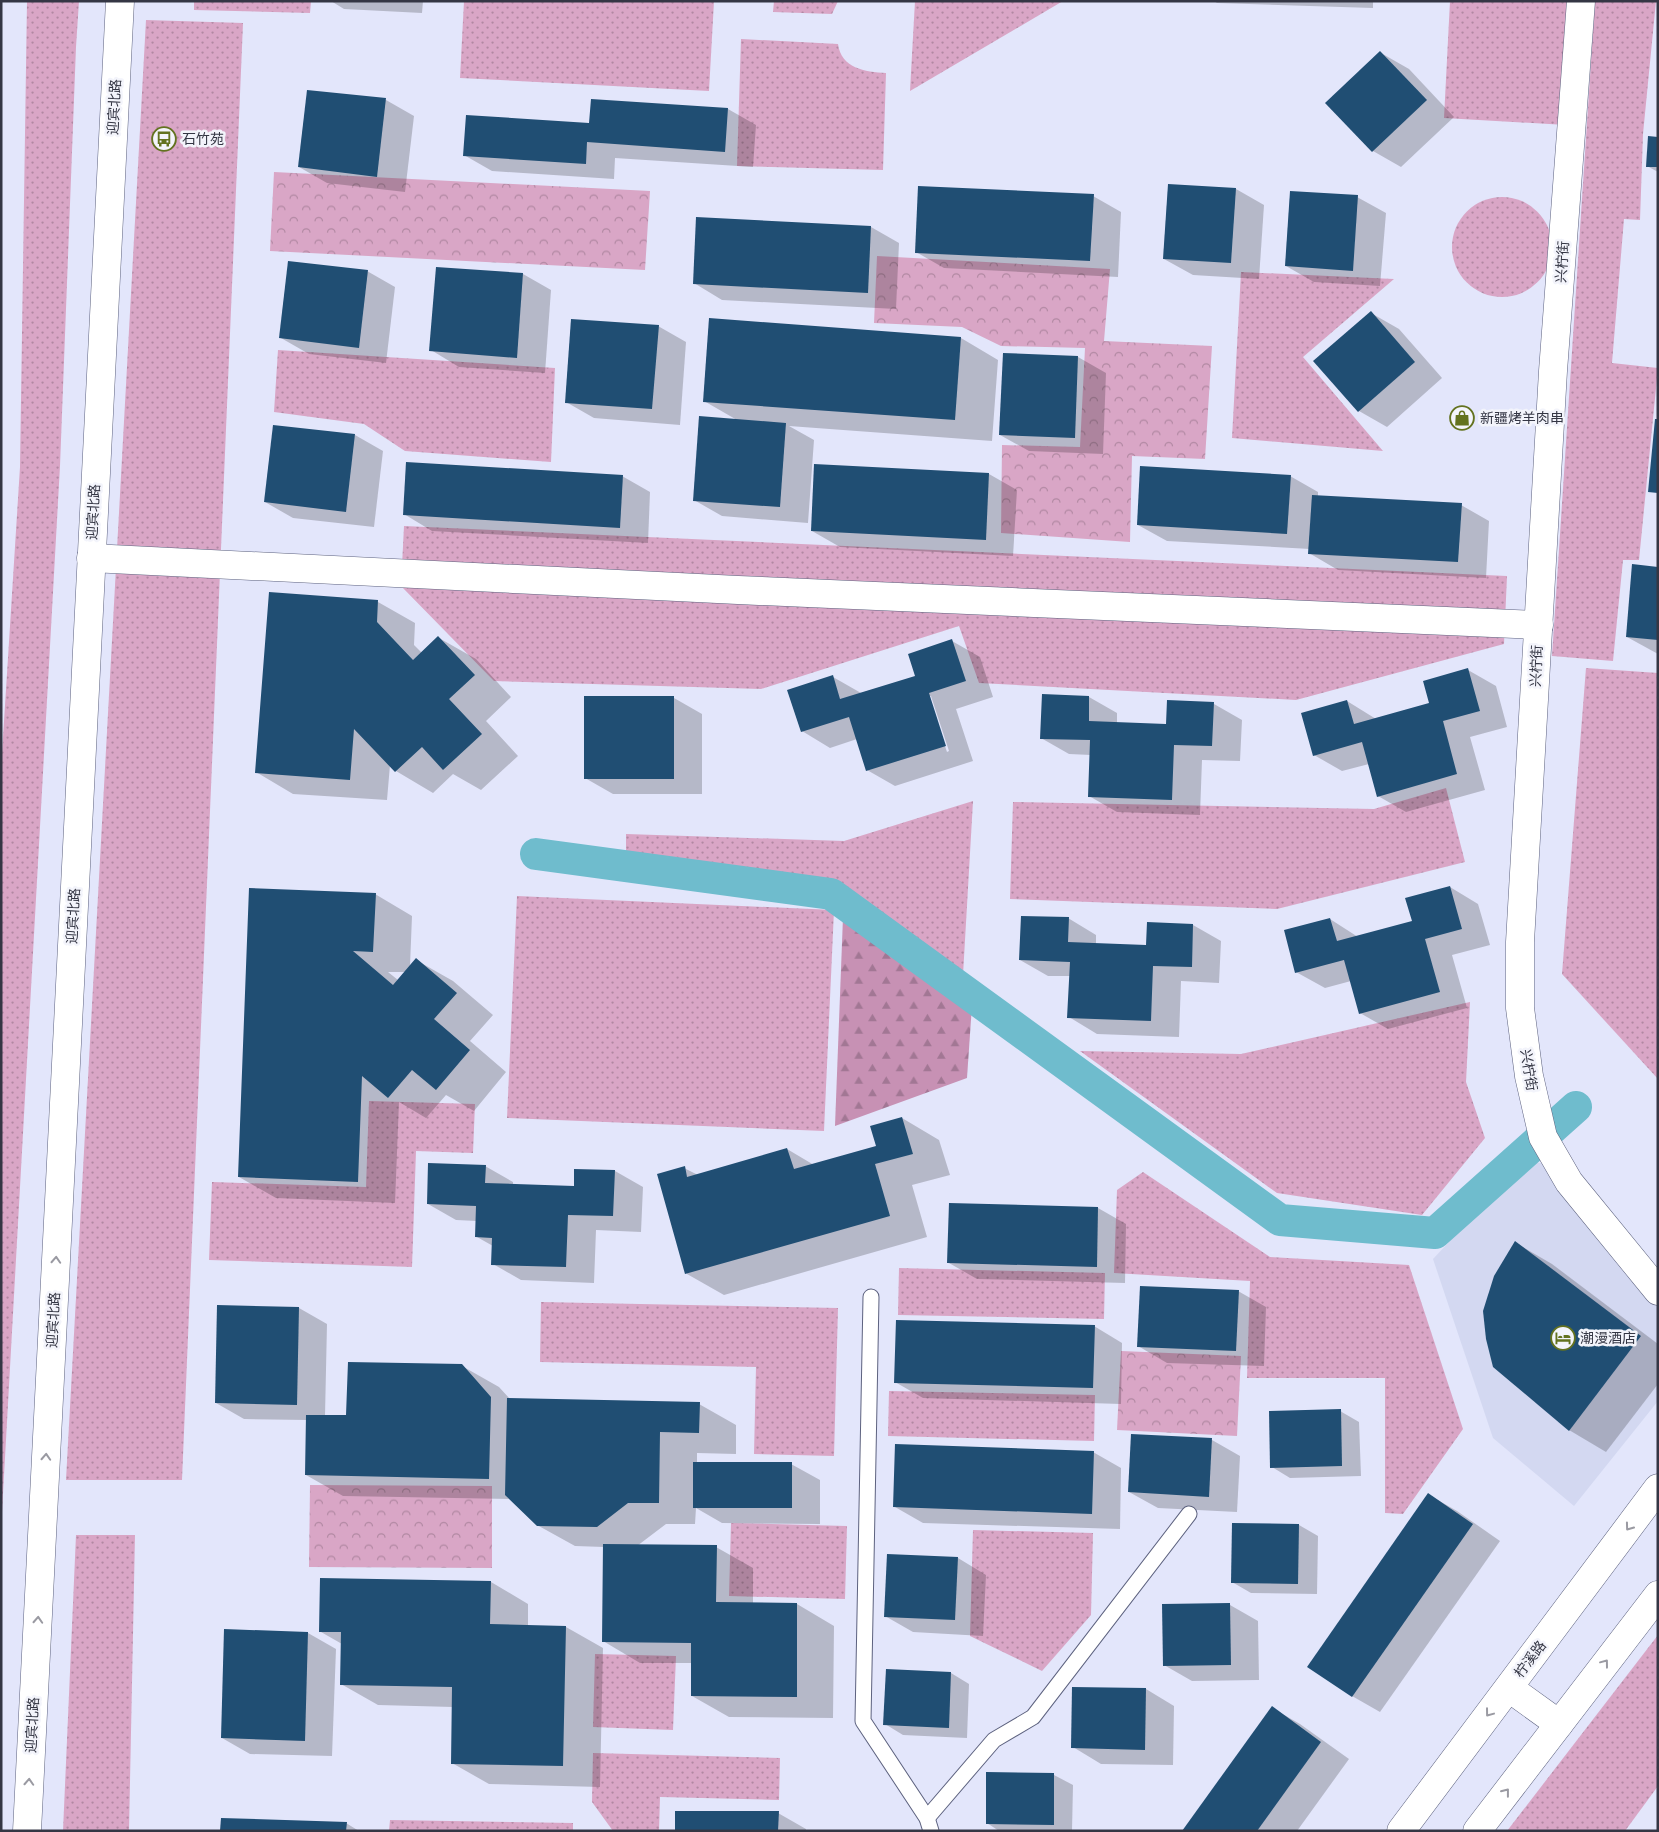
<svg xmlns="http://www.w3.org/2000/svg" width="1659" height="1832" viewBox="0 0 1659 1832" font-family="Barlow,'Noto Sans SC',sans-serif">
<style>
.built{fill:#d3d8f1}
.grass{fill:url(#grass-dots)}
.forest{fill:url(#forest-firs)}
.park{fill:url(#park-crowns)}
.shadow{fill:#0003;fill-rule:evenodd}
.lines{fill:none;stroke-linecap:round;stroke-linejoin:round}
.canal{stroke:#6fbccd;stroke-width:32}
.building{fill:#204e73}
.lane-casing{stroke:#5d627f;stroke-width:17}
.street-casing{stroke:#5d627f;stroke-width:29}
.primary-casing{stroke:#5d627f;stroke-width:29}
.lane{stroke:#fff;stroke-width:15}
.street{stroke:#fff;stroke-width:28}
.primary{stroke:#fff;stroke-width:28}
.oneway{stroke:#9a9aa2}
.labels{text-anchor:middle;stroke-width:5;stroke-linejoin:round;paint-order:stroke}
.street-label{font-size:14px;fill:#343644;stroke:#f3f4fb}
.poi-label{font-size:14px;fill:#343644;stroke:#f3f4fb;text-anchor:start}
</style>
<defs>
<pattern id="grass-dots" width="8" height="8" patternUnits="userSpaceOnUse" patternTransform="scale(1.25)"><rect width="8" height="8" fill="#d9a6c6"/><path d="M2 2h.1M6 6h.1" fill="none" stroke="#b188a2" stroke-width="1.8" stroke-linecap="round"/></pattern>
<pattern id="forest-firs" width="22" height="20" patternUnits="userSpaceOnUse" patternTransform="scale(1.25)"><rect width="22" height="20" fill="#c791b4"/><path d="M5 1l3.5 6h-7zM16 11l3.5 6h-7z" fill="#a27794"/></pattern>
<pattern id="park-crowns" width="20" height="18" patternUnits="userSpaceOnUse" patternTransform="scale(1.25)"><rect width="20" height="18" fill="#d9a6c6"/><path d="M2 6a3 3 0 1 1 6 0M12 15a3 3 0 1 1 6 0" fill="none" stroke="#b188a2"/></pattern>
</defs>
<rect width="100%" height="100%" fill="#e3e6fb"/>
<polygon class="built" points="1525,1161 1548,1164 1658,1304 1658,1401 1574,1506 1493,1438 1433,1259"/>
<g class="grass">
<polygon points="27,1 79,1 76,47 60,466 1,1530 1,769 20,467"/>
<polygon points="194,1 311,1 310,13 194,10"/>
<polygon points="464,1 714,1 709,91 460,78"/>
<polygon points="774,1 838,1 832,14 773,12"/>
<polygon points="915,1 1063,1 910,91"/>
<polygon points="1450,1 1572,1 1566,125 1444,118"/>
<polygon points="1595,1 1656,1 1643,134 1640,220 1624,219 1612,363 1658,368 1639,560 1623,560 1613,661 1552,656"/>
<polygon points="146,20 243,23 182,1480 66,1480"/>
<path d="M741,39L838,44C841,68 865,72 886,73L883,170L737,166Z"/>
<circle cx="1502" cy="247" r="50"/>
<polygon points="1241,272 1394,279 1303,357 1383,451 1232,438"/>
<polygon points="278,350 555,368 551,462 405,451 364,424 274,412"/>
<polygon points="404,526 1507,576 1504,644 1296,700 979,683 959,626 761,689 494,681 401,586"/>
<polygon points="1586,668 1658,673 1658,1079 1562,974"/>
<polygon points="1446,788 1465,862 1277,909 1010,899 1013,802 1374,809"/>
<polygon points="973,801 963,975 839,881 626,853 626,834 844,841"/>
<polygon points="517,896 834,910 824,1131 507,1118"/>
<polygon points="1470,1002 1466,1082 1485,1138 1422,1215 1277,1193 1080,1051 1241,1054"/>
<polygon points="369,1101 475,1104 473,1153 416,1151 412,1267 209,1260 212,1182 366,1187"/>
<polygon points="1143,1172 1270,1257 1409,1265 1463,1429 1403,1514 1385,1513 1385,1378 1247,1378 1250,1281 1114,1273 1117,1190"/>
<polygon points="899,1268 1105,1273 1104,1319 898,1315"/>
<polygon points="541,1302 838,1308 834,1456 754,1454 756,1367 540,1362"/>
<polygon points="889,1391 1095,1395 1094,1441 888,1436"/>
<polygon points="731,1523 847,1526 845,1599 729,1596"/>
<polygon points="973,1530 1093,1533 1091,1615 1042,1671 970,1636"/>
<polygon points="76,1535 135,1535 129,1831 63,1831"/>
<polygon points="1658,1635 1658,1786 1625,1831 1507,1831"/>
<polygon points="595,1654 676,1656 673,1730 593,1727"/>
<polygon points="593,1753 780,1758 779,1800 660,1797 659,1831 613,1831 592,1802"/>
<polygon points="390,1820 573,1823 573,1831 389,1831"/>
</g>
<polygon class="forest" points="843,917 972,1005 967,1078 835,1126"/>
<g class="park">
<polygon points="274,172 650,191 645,270 270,251"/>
<polygon points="877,256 1110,269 1104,341 1212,346 1205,459 1132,456 1130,542 1001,533 1002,445 1080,447 1085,348 1001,346 962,327 874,323"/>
<polygon points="1121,1351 1241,1356 1237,1436 1117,1430"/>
<polygon points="310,1485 492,1486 492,1568 309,1567"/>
</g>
<g class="shadow">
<polygon points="331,1 423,1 422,13 344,9"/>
<polygon points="1214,1 1373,1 1373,8 1217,3"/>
<polygon points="1381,53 1409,69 1454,117 1401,167 1373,151"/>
<polygon points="308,91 386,100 414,116 405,192 327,183 299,167"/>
<polygon points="592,100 728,109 756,125 753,167 615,158 614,179 492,171 464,155 590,124"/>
<polygon points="1658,138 1658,172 1647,166"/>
<polygon points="1236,189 1264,205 1259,279 1193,275 1164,259"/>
<polygon points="1093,196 1121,212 1118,277 944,268 916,252"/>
<polygon points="1357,197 1386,213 1380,286 1314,282 1286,266"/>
<polygon points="871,227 899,243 896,309 722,300 694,283"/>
<polygon points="437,268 523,274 551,290 545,373 459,367 431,350"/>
<polygon points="367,271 395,287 386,363 309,354 281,338"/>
<polygon points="1371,313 1399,329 1442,378 1387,427 1359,411"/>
<polygon points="710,319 961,338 998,360 992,441 789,426 814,440 808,523 722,516 694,500 737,420 704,401"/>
<polygon points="658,326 686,342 680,425 594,418 566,402"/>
<polygon points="1078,357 1106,373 1103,454 1029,451 1000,435"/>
<polygon points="355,435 383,451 374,527 293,518 265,502"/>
<polygon points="989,474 1017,490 1013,556 840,547 812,531"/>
<polygon points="622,476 650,492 648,543 432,531 404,514"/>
<polygon points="1290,476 1318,492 1318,497 1461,505 1489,521 1486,578 1338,570 1309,553 1310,549 1167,541 1138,525"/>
<polygon points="1658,568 1658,654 1627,637"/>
<polygon points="270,593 378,602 415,623 414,645 422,653 439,638 476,659 511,697 486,721 518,756 481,790 453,774 433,793 396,771 390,765 387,800 293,794 256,772"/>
<path d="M952,641L980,657L993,697L956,709L973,761L895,786L867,770L857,739L830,748L802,731L833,677L861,693L916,677ZM928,696H931L949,751L947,752Z"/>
<polygon points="1468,670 1496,686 1507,727 1470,737 1485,790 1406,812 1378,796 1369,764 1342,771 1314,755 1347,701 1376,719 1431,704"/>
<polygon points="1043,696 1089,697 1117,713 1117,723 1168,725 1214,704 1242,720 1240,761 1202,760 1200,815 1117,812 1089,796 1091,755 1069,754 1041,738"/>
<polygon points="674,698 702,714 702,794 613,794 585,778"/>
<polygon points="1450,887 1478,904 1490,945 1452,955 1467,1008 1388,1029 1360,1013 1351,981 1325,988 1296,972 1330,919 1358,937 1413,922"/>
<path d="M375,894L412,916L410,966L416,960L453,981L493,1015L470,1041L506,1072L474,1111L446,1095L426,1118L399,1102L395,1203L276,1198L239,1177ZM388,972H405L398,980Z"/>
<polygon points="1068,918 1096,935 1096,944 1147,946 1148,923 1193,925 1221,941 1219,983 1181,981 1179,1037 1097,1034 1069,1017 1070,976 1048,976 1020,960"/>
<polygon points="902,1118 939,1140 950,1175 912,1185 927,1237 724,1295 687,1274 658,1175 684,1168 698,1175 787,1149 814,1165 877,1147"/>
<polygon points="485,1166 513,1182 513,1185 575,1187 615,1171 643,1187 641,1232 596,1230 594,1283 521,1280 493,1264 493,1246 477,1237 477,1221 456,1220 428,1204"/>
<polygon points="950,1204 1098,1208 1126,1224 1125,1283 977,1279 949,1263"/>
<polygon points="1516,1243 1552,1264 1658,1344 1658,1384 1606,1452 1569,1430"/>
<polygon points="1238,1291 1266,1307 1264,1366 1167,1363 1138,1346"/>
<polygon points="219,1306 299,1308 327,1324 325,1416 347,1416 462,1366 499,1387 510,1399 699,1404 736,1425 736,1454 697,1453 697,1464 791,1464 820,1480 820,1524 722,1523 696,1508 695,1524 666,1524 637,1546 716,1547 753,1568 753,1604 797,1604 834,1626 833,1718 729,1717 692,1696 692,1663 640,1663 603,1641 604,1547 575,1546 537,1525 511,1499 343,1496 306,1475 307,1420 244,1419 216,1403"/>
<polygon points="1094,1326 1122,1343 1121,1404 923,1398 895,1382"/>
<polygon points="1340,1411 1359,1422 1361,1476 1290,1478 1272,1467"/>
<polygon points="1132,1436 1212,1440 1240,1456 1237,1512 1158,1508 1129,1492"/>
<polygon points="1093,1452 1121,1468 1120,1529 923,1523 895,1507"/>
<polygon points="1429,1495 1457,1511 1500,1541 1380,1712 1352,1696"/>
<polygon points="1299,1525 1318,1536 1317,1594 1251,1593 1232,1582"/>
<polygon points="958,1558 986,1575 983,1636 913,1632 885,1616"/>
<polygon points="491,1582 528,1604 528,1626 566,1627 603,1648 600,1787 489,1784 452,1763 453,1707 378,1705 341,1684 342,1644 321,1632"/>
<polygon points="1230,1605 1258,1621 1259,1680 1192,1681 1164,1665"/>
<polygon points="308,1633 336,1649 332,1756 250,1754 222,1738"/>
<polygon points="951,1673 969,1684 967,1738 903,1735 885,1724"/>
<polygon points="1146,1689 1174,1706 1173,1765 1101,1764 1073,1747"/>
<polygon points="1272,1708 1300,1724 1349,1759 1297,1831 1183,1831"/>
<polygon points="987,1774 1054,1775 1073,1785 1072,1831 999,1831 987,1823"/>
<polygon points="778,1813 806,1829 806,1831 676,1831"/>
<polygon points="346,1823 359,1831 221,1831"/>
</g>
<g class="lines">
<polyline class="canal" points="536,854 831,894 1280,1220 1435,1233 1576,1107"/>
</g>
<g class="building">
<polygon points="1380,51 1427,100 1372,152 1325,103"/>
<polygon points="307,90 386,98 377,177 298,167"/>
<polygon points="591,99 728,108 725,152 587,142 586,164 463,156 466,115 589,123"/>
<polygon points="1648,136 1658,137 1658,167 1646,167"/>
<polygon points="1168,184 1236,188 1231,263 1163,259"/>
<polygon points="918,186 1094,194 1090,261 915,253"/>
<polygon points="1290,191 1358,195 1353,271 1285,266"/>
<polygon points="696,217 871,226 868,293 693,284"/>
<polygon points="288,261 368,270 359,348 279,338"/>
<polygon points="436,267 523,273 517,358 429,351"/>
<polygon points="1371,311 1415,362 1358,412 1313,361"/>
<polygon points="709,318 961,337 955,420 703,402"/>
<polygon points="571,319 659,325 652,409 565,403"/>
<polygon points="1003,353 1078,356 1075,438 999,435"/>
<polygon points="699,416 786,423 780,507 693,501"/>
<polygon points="1655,419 1658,419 1658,493 1648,492"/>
<polygon points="273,425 355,434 346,512 264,502"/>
<polygon points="406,462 623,475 620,528 403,515"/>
<polygon points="814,464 989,473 986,540 811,531"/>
<polygon points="1140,466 1291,475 1287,534 1137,525"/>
<polygon points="1312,495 1462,503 1458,562 1308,554"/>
<polygon points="1632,564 1658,567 1658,640 1626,637"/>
<polygon points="269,592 378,600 377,622 413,660 438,636 475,675 449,699 482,734 443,770 422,747 395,772 354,729 350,780 255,773"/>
<polygon points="952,639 966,681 929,693 946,746 866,771 849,717 801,732 787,690 833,675 840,699 915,676 908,654"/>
<polygon points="1468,668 1480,711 1443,721 1457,774 1377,797 1362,742 1313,756 1301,713 1347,700 1354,724 1429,703 1423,681"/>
<polygon points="1042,694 1089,696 1089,721 1166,724 1167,700 1214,702 1212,746 1174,745 1172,800 1088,797 1090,740 1040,739"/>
<rect x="584" y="696" width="90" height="83"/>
<polygon points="1450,886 1462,929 1425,939 1440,992 1359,1014 1344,960 1295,973 1284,930 1330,918 1337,941 1412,921 1405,898"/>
<polygon points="249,888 376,893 373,952 353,951 393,985 416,958 457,993 434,1019 470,1050 436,1090 412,1070 388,1098 362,1076 358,1182 238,1177"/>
<polygon points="1021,916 1069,917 1068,942 1146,945 1147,922 1193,924 1192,967 1153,966 1151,1021 1067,1018 1070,962 1019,960"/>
<polygon points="902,1117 913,1154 875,1164 890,1216 685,1274 657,1174 685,1166 687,1177 787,1148 794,1169 876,1146 870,1126"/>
<polygon points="428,1163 486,1165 485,1183 574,1186 574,1169 615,1170 613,1216 568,1215 566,1267 491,1265 492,1238 475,1237 476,1206 427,1204"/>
<polygon points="949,1203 1098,1207 1097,1267 947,1263"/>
<polygon points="1515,1241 1641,1336 1569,1431 1493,1367 1486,1339 1483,1311 1494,1276"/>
<polygon points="1140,1286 1239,1290 1236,1351 1137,1347"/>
<polygon points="217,1305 299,1307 297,1405 215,1403"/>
<polygon points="896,1320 1095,1325 1093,1388 894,1383"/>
<polygon points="348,1362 462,1364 491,1397 489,1479 305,1475 306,1415 346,1415"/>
<polygon points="507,1398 700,1402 699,1433 660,1432 659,1503 628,1503 597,1527 537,1526 505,1495"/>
<polygon points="1341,1409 1342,1466 1270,1468 1269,1411"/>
<polygon points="1131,1434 1212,1438 1209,1497 1128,1492"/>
<polygon points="895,1444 1094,1451 1092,1514 893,1507"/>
<rect x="693" y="1462" width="99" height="46"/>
<polygon points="1428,1493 1473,1524 1352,1697 1307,1667"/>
<polygon points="1232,1523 1299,1524 1298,1584 1231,1583"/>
<polygon points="603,1544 717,1545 716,1602 797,1603 797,1697 691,1696 691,1643 602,1642"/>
<polygon points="887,1554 958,1557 955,1620 884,1617"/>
<polygon points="320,1578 491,1581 490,1624 566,1626 563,1766 451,1764 452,1687 340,1685 341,1632 319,1632"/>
<polygon points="1230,1603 1231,1665 1163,1666 1162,1604"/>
<polygon points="224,1629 308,1632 305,1741 221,1738"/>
<polygon points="886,1669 951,1672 949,1728 883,1725"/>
<polygon points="1072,1687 1146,1688 1145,1750 1071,1748"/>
<polygon points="1272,1706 1321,1742 1257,1831 1182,1831"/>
<polygon points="986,1772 1054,1773 1054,1825 986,1824"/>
<polygon points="675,1811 779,1811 778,1831 675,1831"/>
<polygon points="221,1818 347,1822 346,1831 220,1831"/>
</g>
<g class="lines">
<g class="lane-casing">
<g id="lane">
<polyline points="871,1297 863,1721 927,1818 931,1831"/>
<polyline points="927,1818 994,1740 1033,1717 1189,1514"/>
</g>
</g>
<g class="street-casing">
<g id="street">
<polyline points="1581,1 1553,371 1520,942 1520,1008 1529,1076 1543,1137 1569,1182 1658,1291"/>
<polyline points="91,558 738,590 1539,625"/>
</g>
</g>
<g class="primary-casing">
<g id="primary">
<polyline points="1509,1688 1559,1724"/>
<polyline points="27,1831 120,1"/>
<polyline points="1401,1831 1658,1488"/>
<polyline points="1477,1831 1658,1595"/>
</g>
</g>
<use href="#lane" class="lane"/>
<use href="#street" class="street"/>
<use href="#primary" class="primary"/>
</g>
<defs><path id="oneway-chevron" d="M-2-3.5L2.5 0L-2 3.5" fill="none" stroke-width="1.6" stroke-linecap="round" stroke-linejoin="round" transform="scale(1.25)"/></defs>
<g class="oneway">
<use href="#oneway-chevron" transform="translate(56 1260) rotate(-87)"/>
<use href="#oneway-chevron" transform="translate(46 1457) rotate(-87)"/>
<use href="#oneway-chevron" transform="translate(1629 1527) rotate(126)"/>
<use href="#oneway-chevron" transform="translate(38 1620) rotate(-87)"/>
<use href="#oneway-chevron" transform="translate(1605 1663) rotate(-53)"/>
<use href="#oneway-chevron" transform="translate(1489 1713) rotate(127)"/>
<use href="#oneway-chevron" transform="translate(29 1782) rotate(-87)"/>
<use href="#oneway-chevron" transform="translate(1506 1792) rotate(-52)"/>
</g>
<defs>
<g id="bus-ring" transform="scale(1.25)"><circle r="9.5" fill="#f3f4fb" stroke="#63721f" stroke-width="1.5"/><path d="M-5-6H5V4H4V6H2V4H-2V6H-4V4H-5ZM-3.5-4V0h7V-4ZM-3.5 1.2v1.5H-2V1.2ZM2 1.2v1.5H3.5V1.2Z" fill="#63721f"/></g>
<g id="shop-ring" transform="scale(1.25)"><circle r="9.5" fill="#f3f4fb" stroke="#63721f" stroke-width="1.5"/><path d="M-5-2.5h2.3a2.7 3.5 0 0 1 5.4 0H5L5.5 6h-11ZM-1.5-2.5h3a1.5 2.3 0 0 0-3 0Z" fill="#63721f"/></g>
<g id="hotel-ring" transform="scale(1.25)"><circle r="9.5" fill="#f3f4fb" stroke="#63721f" stroke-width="1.5"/><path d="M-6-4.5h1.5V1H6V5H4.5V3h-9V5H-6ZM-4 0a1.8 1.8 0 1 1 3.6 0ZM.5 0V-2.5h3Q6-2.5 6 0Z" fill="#63721f"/></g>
</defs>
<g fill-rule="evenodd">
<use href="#bus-ring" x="164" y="139"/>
<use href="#shop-ring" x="1462" y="418"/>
<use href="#hotel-ring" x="1563" y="1338"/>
</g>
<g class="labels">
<g class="street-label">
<text transform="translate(114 107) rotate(-87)" y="5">迎宾北路</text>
<text transform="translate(1562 262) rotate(-86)" y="5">兴柠街</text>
<text transform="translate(93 512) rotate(-87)" y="5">迎宾北路</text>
<text transform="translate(1536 666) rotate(-87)" y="5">兴柠街</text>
<text transform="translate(73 916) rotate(-87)" y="5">迎宾北路</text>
<text transform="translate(1529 1070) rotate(81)" y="5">兴柠街</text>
<text transform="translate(53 1320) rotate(-87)" y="5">迎宾北路</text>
<text transform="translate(1530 1659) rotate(-53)" y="5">柠溪路</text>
<text transform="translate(32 1725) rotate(-87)" y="5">迎宾北路</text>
</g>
<g class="poi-label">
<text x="182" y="144">石竹苑</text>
<text x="1480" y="423">新疆烤羊肉串</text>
<text x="1580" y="1343">潮漫酒店</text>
</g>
</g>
<rect width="1659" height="1832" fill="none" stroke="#343644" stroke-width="5"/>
</svg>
